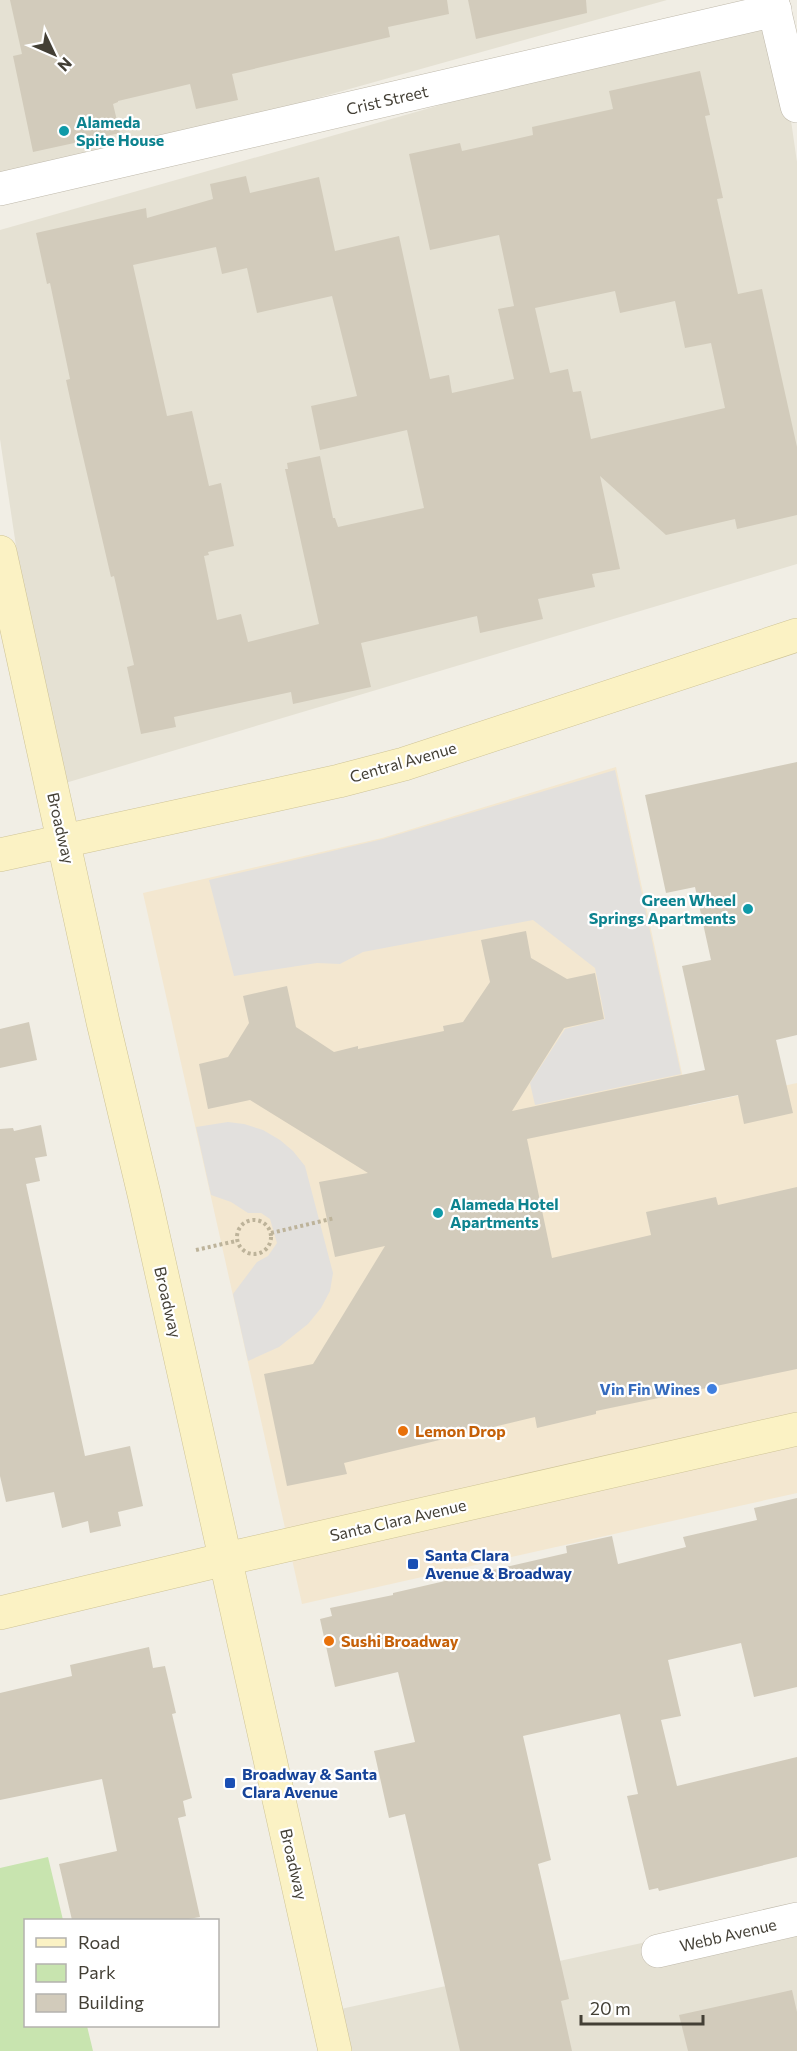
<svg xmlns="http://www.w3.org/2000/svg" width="797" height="2051" viewBox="0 0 797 2051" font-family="Commissioner,sans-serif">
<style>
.residential{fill:#e5e1d3}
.commercial{fill:#f3e7d0}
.green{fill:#c8e4af}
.parking{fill:#e2e0dd}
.building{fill:#d2cbbb;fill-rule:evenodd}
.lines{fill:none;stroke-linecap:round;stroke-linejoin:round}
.street-casing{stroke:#bfb9ab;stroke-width:34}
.secondary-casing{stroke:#cfc497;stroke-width:34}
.path{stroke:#bdb39a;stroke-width:4;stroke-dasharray:3 3;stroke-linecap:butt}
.street{stroke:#fff;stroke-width:33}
.secondary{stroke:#fbf2c4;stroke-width:33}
.culture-dot{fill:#0f9aa8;stroke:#fff;stroke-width:2}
.shop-dot{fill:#3f7fe0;stroke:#fff;stroke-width:2}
.food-dot{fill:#e8710a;stroke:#fff;stroke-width:2}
.transit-dot{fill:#1a4fb4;stroke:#fff;stroke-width:2}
.labels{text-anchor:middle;stroke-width:4.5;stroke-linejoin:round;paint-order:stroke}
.street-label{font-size:16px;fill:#433f35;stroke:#fff}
.culture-label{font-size:16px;font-weight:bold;fill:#0d838f;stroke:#fff;text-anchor:start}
.shop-label{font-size:16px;font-weight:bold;fill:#366cbe;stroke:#fff;text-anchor:end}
.food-label{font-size:16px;font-weight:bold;fill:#c56008;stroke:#fff;text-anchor:start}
.transit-label{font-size:16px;font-weight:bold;fill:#164399;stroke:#fff;text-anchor:start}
</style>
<rect width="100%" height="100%" fill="#f1eee5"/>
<g class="residential">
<polygon points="0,0 667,0 0,187"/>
<polygon points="775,10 797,162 797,564 52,787 0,439 0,230"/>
<polygon points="797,1909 797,2051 336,2051 327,2012"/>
</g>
<polygon class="commercial" points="616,767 689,1106 797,1083 797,1493 302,1604 143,893 382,838"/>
<polygon class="green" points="48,1857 63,1920 26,1920 26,2026 87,2026 93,2051 0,2051 0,1868"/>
<g class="parking">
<polygon points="615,770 681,1074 535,1105 530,1083 565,1029 605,1019 595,968 533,920 363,952 340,964 317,963 234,976 209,880 383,839"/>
<polygon points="228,1122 244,1124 263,1130 280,1140 293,1151 305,1166 333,1273 330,1291 321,1308 308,1324 279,1347 248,1361 233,1294 257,1262 268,1256 277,1243 270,1219 261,1213 248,1213 231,1202 211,1195 196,1127"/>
</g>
<g class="building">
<polygon points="10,0 447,0 449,14 388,27 390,37 232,74 238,100 196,109 190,84 118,101 118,102 113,104 120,133 33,152 13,56 22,54"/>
<polygon points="468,0 586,0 587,13 476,39"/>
<path d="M700,71L710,115L705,116L723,198L717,199L738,294L762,289L781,375L797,447V515L737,529L735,519L666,535L600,476L620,569L592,574L595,587L538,599L543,619L480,633L477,616L361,643L371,687L293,704L291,692L174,717L176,727L141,734L127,667L134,665L114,576L111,577L78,435L66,380L70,379L50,283L47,284L36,233L146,208L147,218L213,199L210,184L246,176L250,193L319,177L335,251L399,236L430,379L449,375L452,393L514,379L498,309L514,306L499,235L430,250L409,154L460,143L462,151L533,135L532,127L613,109L609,91ZM216,247L222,274L247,268L257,313L332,296L357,396L311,406L320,450L407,430L424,508L338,527L335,518H333L320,456L287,463L288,469H285L319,624L248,642L241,614L217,620L204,556L209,555L208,552L234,546L221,483L209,486L192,411L167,416L133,265ZM615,291L620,313L675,301L685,348L711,343L725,408L591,439L581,391L573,392L568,369L550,373L535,308Z"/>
<polygon points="797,762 797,1035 776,1040 793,1113 744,1124 738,1095 527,1139 552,1258 651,1235 646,1212 716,1197 718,1205 797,1187 797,1369 596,1411 596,1414 537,1428 535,1417 344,1463 347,1474 287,1486 264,1374 313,1364 385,1246 335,1257 319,1182 368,1173 250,1100 208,1109 199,1064 228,1057 249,1023 243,996 287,986 296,1027 334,1052 358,1046 358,1049 444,1031 443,1026 463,1022 490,982 481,940 526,931 531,958 567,979 595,973 604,1019 564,1028 512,1111 705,1070 682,966 711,960 695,887 666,893 645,795"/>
<polygon points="29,1022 37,1060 0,1068 0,1029"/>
<polygon points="41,1125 47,1156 35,1158 40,1181 26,1184 85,1456 130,1446 143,1506 118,1512 121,1526 90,1533 88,1521 62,1528 54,1492 6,1502 0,1476 0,1129 13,1128 14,1131"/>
<polygon points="797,1498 797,1687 754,1697 741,1643 668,1660 681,1716 661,1720 677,1786 797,1757 797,1857 659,1891 658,1888 649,1890 627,1796 638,1794 620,1714 523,1736 551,1860 538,1864 569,1999 561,2001 572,2051 460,2051 405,1814 389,1818 374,1751 415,1742 398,1672 335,1687 320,1619 332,1616 330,1608 393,1595 393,1593 567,1553 566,1546 612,1536 618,1564 686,1547 683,1537 757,1520 754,1508"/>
<polygon points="149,1647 153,1668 165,1666 176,1713 172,1714 192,1798 183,1801 186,1816 178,1818 200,1917 183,1920 72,1920 59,1864 117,1851 102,1779 0,1800 0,1693 72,1676 70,1665"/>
<polygon points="792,1990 797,2012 797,2051 688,2051 679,2015"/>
</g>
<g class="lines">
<g class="street-casing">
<g id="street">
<polyline points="772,0 797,106"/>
<polyline points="0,189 775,10"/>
<polyline points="658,1951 797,1919"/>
</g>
</g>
<g class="secondary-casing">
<g id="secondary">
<polyline points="0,552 103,1022 144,1194 335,2051"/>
<polyline points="0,855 339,781 404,764 797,635"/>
<polyline points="0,1613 226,1559 797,1429"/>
</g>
</g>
<g class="path">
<circle cx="254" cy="1237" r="17"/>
<polyline points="271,1233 335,1218"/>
<polyline points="196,1250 236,1241"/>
</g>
<use href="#street" class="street"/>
<use href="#secondary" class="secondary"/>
</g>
<g class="culture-dot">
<circle cx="64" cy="131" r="6"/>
<circle cx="748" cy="909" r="6"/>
<circle cx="438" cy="1213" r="6"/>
</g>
<circle class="shop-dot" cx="712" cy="1389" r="6"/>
<g class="food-dot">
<circle cx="403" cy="1431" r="6"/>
<circle cx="329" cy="1641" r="6"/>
</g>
<g class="transit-dot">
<rect x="407" y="1558" width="12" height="12" rx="3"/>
<rect x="224" y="1777" width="12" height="12" rx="3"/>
</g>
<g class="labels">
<g class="street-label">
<text transform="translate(387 100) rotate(-13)" y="6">Crist Street</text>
<text transform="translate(403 762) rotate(-16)" y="6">Central Avenue</text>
<text transform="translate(61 828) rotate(77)" y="6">Broadway</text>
<text transform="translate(168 1302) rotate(77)" y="6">Broadway</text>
<text transform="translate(398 1520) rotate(-13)" y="6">Santa Clara Avenue</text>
<text transform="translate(294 1864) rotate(77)" y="6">Broadway</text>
<text transform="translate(728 1935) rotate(-13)" y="6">Webb Avenue</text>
</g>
<g class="culture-label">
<text x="76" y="128">Alameda<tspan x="76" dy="18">Spite House</tspan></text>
<text x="736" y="906" text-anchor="end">Green Wheel<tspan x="736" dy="18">Springs Apartments</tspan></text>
<text x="450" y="1210">Alameda Hotel<tspan x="450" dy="18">Apartments</tspan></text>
</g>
<g class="shop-label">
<text x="700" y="1395">Vin Fin Wines</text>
</g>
<g class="food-label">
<text x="415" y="1437">Lemon Drop</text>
<text x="341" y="1647">Sushi Broadway</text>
</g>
<g class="transit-label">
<text x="425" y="1561">Santa Clara<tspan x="425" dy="18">Avenue &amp; Broadway</tspan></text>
<text x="242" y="1780">Broadway &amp; Santa<tspan x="242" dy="18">Clara Avenue</tspan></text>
</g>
</g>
<rect x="24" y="1919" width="195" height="108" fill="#ffffff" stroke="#b4b2ae" stroke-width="1.5"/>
<rect x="36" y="1938" width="30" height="9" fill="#fbf2c4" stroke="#b4b2ae" stroke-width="1.5"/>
<text x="78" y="1949" font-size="18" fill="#433f35">Road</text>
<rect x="36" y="1964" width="30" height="18" fill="#c8e4af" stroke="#b4b2ae" stroke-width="1.5"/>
<text x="78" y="1979" font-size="18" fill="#433f35">Park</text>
<rect x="36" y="1994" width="30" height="18" fill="#d2cbbb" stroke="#b4b2ae" stroke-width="1.5"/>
<text x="78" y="2009" font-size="18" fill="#433f35">Building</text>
<g transform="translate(54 54) rotate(134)" stroke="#ffffff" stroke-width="4.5" paint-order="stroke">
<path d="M0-4.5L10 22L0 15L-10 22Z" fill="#433f35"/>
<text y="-9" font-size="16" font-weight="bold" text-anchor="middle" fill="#433f35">N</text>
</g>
<path d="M581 2015v9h122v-9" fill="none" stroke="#433f35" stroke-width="3"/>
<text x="590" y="2015" font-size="18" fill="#433f35" stroke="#ffffff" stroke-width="4.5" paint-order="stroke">20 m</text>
</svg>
